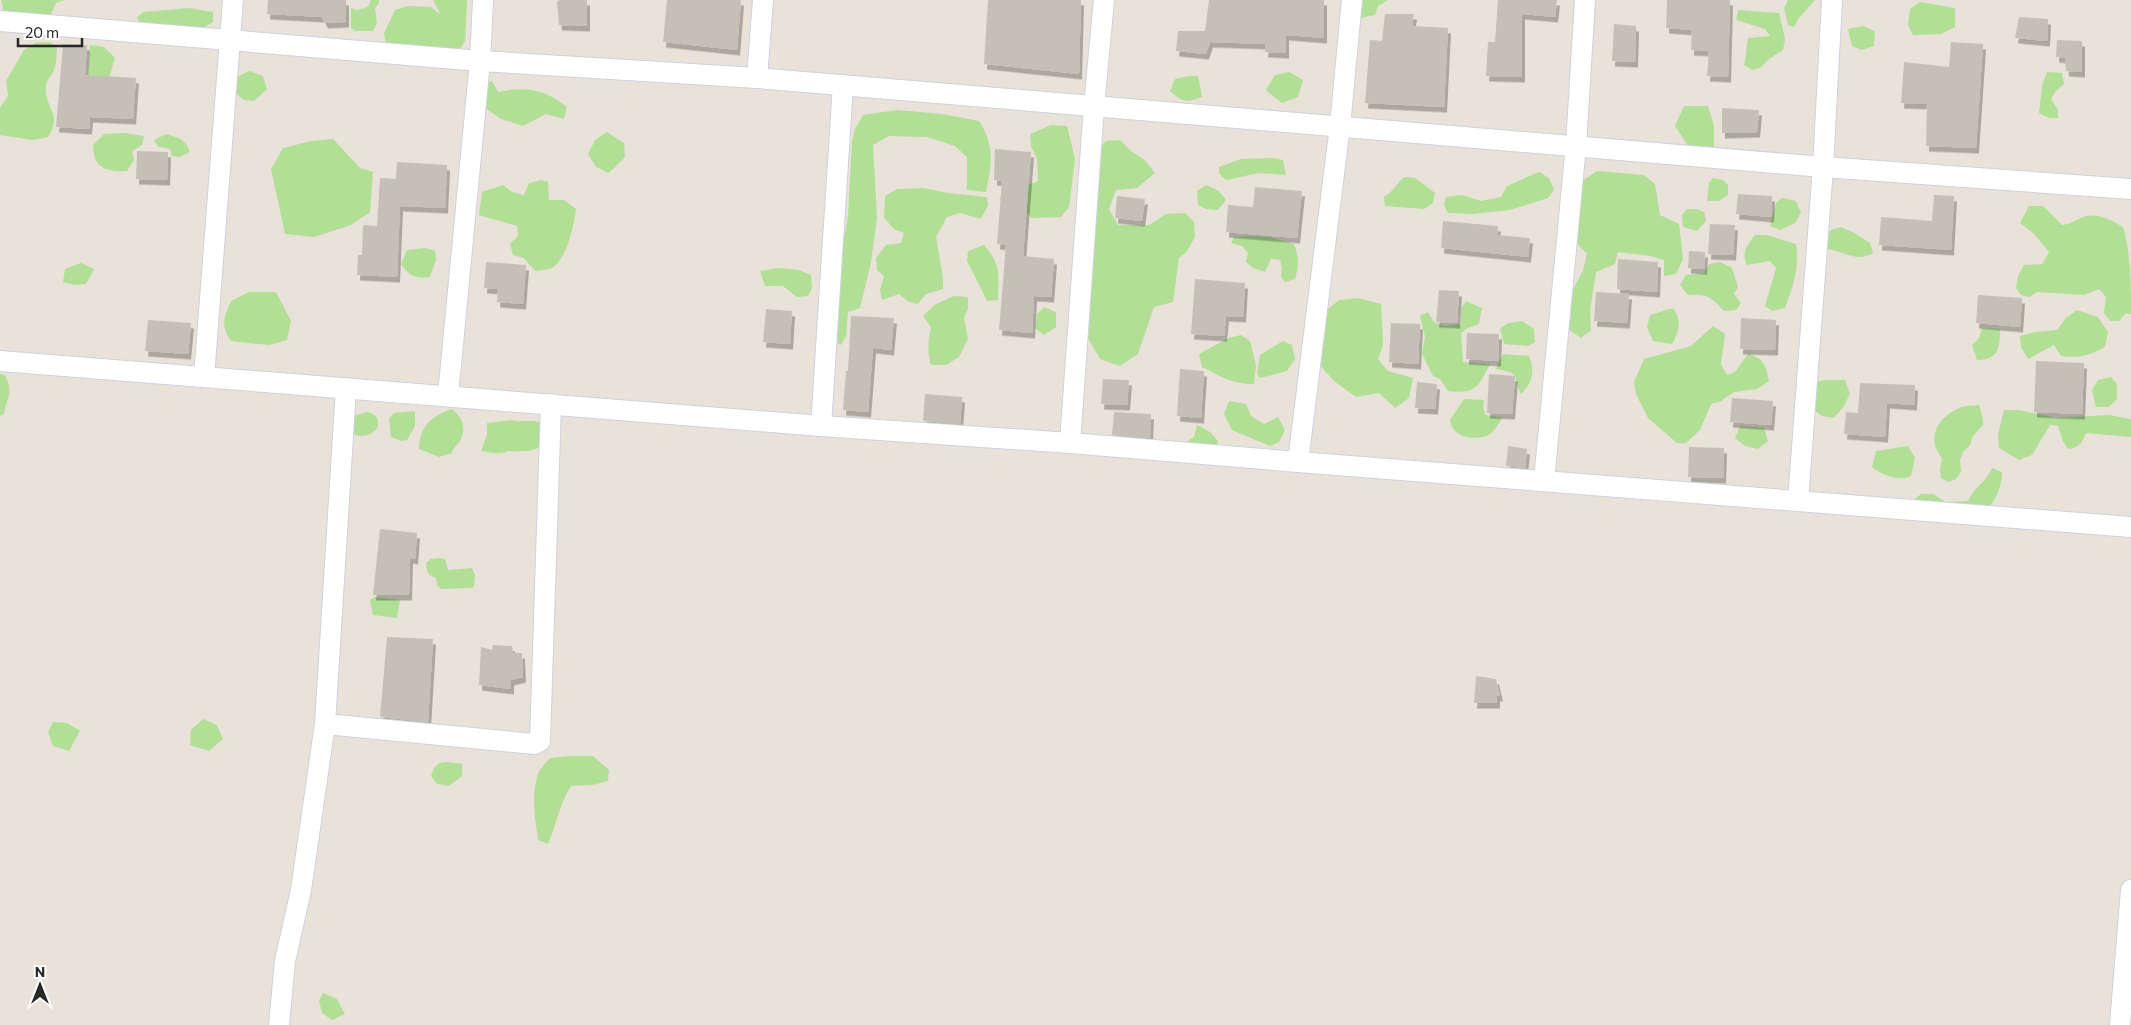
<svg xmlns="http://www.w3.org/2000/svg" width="2131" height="1025" viewBox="0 0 2131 1025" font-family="Commissioner,sans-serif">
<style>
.green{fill:#b1df95}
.building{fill:#c5c0b7;filter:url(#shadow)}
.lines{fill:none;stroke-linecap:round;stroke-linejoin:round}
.street-casing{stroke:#ced2e0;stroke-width:22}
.street{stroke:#fff;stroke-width:20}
</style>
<defs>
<filter id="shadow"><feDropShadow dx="3" dy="5.5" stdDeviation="0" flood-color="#0004"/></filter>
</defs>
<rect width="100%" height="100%" fill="#e9e2d8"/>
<g class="green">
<polygon points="1,0 65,0 56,3 49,19 4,12"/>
<polygon points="371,0 379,0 379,3 375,8 377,23 373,31 355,31 351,28 351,8 357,10 368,7"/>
<polygon points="433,0 467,0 465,41 458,52 386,43 384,33 395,10 408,6 431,7 441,15"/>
<polygon points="1350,0 1388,0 1378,6 1375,15 1364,17 1357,22"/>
<polygon points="1788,0 1815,0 1799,18 1794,27 1788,25 1784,8"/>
<polygon points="1920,2 1955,8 1955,27 1941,34 1913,35 1908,25 1910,9"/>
<polygon points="188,8 213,12 213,22 203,28 141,26 137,17 144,12"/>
<path d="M1738,10L1779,13L1785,39L1783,50L1769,59L1760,68L1752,70L1744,65C1747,55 1746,46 1748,38L1770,36L1765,29L1736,20Z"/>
<polygon points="1864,26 1875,31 1874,46 1862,50 1852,46 1848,29"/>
<path d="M50,42L57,48C56,56 57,65 53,72C51,76 47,80 46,85C43,108 64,113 48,137L33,140L0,135V108L8,96L6,81L24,50L35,43Z"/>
<polygon points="90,45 104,47 115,58 108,82 88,83"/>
<polygon points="249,71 263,76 267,89 254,101 244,100 235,93 233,79"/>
<polygon points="1289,72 1303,80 1298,97 1282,103 1266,90 1275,75"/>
<polygon points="2047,72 2062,73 2064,84 2055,92 2051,99 2058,110 2058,118 2049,118 2039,113 2042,86"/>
<path d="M1189,76H1198L1202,97C1186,103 1182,102 1170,91L1175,79Z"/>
<path d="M492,81L498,92C526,86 545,89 567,107L564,119L546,114L523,126L501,119L485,108L479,83Z"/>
<polygon points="1684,106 1708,106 1714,126 1714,147 1692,152 1675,126"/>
<path d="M897,110L942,114L979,121C995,146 992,163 986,192L967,190V157L955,146L927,137L889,136L873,145L877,218L871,262L860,308L848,312L846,336L841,345L833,341L838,274L848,216L852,141L855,129L863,115Z"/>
<path d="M1051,125L1067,126L1075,159L1069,207L1061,217L1032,218L1022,209L1007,206L999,199C1013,187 1022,188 1038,181L1037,159L1031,146L1030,134Z"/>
<polygon points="607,132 624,143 625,157 609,173 596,167 588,154 595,140"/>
<path d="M124,133L144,136L142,145L132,151L134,160L127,171C106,172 93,168 93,145L104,134Z"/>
<path d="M166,134C177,137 186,139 190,152L179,157L172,156L170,149L158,147L154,140Z"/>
<polygon points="333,139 360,168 373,172 370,212 351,225 314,237 285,234 271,169 283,148 311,141"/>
<polygon points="1120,140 1132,152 1145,160 1155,173 1137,188 1116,190 1109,209 1118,225 1149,225 1166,214 1185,213 1194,222 1195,237 1187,251 1179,258 1173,302 1154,307 1138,354 1120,366 1100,359 1088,338 1083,303 1098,149 1106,141"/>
<polygon points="1273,158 1283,160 1286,175 1259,173 1226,180 1219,173 1219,167 1241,159"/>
<polygon points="1597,171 1644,175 1655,184 1660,215 1679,224 1683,259 1676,274 1664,276 1664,260 1651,256 1618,252 1615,264 1596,272 1590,311 1591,330 1581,338 1566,328 1566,304 1583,270 1587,254 1577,243 1574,226 1582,181"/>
<polygon points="1539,172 1549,178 1554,190 1548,198 1510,210 1473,214 1448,213 1444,205 1446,197 1462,195 1481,201 1501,197 1507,186"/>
<path d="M1405,177L1415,178L1435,193L1433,203L1424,209L1385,206L1384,197C1395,191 1396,182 1405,177Z"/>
<polygon points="1713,178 1723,180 1728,185 1728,195 1719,201 1707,201 1709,183"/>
<path d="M541,180L548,182L549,200H564L576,209C574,225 567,259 552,268C548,270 540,270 535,271L524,258L513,255L510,244L518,236L517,226L479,215L482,192L503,185L512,192L524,195L529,183Z"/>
<polygon points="1206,185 1219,191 1226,200 1218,210 1206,209 1198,205 1197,191"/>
<polygon points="924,188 948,193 987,197 988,205 981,219 960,213 947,217 936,237 943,278 943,289 926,294 918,304 909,302 899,294 882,300 880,290 884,276 877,270 876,258 886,245 901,243 904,233 894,229 884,218 885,196 897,189"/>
<polygon points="1782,198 1796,201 1801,213 1795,223 1780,230 1770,226 1776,203"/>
<path d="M2029,206H2043L2062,225C2074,223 2071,222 2081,218C2095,211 2111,220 2123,227C2131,254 2131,285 2131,314L2126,313L2119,321H2110L2104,313L2106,297L2099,289L2084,295L2037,292L2029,297L2021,295L2016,288L2018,276L2024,265L2042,264L2049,252L2033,233L2020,223Z"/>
<polygon points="1687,209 1696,209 1704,212 1706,221 1697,231 1683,227 1682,215"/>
<path d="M1840,227L1853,232L1870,243L1873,253C1856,263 1845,251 1827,249V236L1831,230Z"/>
<path d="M1755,235H1767L1796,244C1800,267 1793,286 1785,308L1772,311L1765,306L1776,268L1770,261L1747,265C1741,252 1747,246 1755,235Z"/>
<path d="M1250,236L1269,237L1294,244C1299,257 1299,266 1295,279L1285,282L1281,277L1282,268L1280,260L1271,259L1265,272L1253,268L1246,262L1248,253L1242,246L1231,243L1234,237Z"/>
<path d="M984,245C1002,266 998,274 998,300L987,301L967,261L968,251Z"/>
<path d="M425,248L435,251L436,260L430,277C416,279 409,276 401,264L407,250Z"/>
<path d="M1720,262L1732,268L1738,287L1734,294L1741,303L1736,310L1724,311C1711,297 1708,294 1688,295L1680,285L1686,275L1704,273L1709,264Z"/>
<polygon points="81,263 94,269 86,284 74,285 63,282 65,269"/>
<polygon points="779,268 799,270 811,275 812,288 808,296 797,297 783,286 765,286 760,271"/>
<path d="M249,292H276L291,321L287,340L269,345L231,341C220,325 224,317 231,301Z"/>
<path d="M954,296L968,297V309L964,318L968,339L959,357L946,365H931C927,351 928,341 931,327L923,316L936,304Z"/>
<polygon points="1358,298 1381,304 1383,345 1378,359 1388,371 1413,378 1409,398 1395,408 1379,393 1356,397 1334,381 1318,363 1324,312 1339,300"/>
<path d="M1466,301L1482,308L1479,324L1468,328L1461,333L1463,362L1490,364C1478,388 1475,394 1448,391L1440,379L1433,376L1422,354L1425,337L1420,316L1428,312L1434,322L1445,326L1461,324V309Z"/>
<polygon points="1044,307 1056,312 1056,327 1044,335 1035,328 1037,314"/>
<path d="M1673,308C1682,321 1679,332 1672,344L1653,341L1647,327L1650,315Z"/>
<path d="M2077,310L2098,317L2108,332L2105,347C2089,356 2079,358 2061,356L2054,345L2028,359L2021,347L2020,336L2035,332L2057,330L2066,318Z"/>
<polygon points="1522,321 1534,329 1535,342 1528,346 1504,344 1500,328 1509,323"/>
<path d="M1713,326L1725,334L1721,364L1727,375L1735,372L1748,354C1764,358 1766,366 1769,381L1757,389L1734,392L1721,401L1711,404L1700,430L1686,443H1677L1648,418L1636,394L1634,382L1644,359L1691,346Z"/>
<path d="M1982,328L2000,329C2000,347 1999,360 1977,360L1972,345L1979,338Z"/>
<path d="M1241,335L1250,341L1256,366L1254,384C1231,384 1222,377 1202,367L1199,354L1229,338Z"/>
<polygon points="1283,341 1292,345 1295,359 1287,371 1260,378 1257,373 1260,355"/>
<path d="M1503,354L1529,356C1535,371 1533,383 1521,394C1512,375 1522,373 1496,369Z"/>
<path d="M0,374L5,375C14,394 7,396 4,414L0,416Z"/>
<polygon points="2111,377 2117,384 2117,399 2109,407 2096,407 2092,390 2098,380"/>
<polygon points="1829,380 1845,380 1850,394 1844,406 1834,418 1822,416 1814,410 1812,390 1818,381"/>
<path d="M1464,399L1484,400L1483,408L1486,415L1502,418C1499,424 1495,430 1490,434C1481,440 1463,439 1455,431C1452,428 1451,424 1450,420Z"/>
<polygon points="1229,401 1246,404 1251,416 1264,424 1278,417 1285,430 1279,442 1270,446 1232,430 1224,414"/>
<path d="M1979,405L1983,419V425L1973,436L1970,445L1963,452L1960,460L1961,472L1956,479L1949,482L1941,478L1940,469L1942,458C1926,438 1937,418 1959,408C1964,405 1973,406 1979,405Z"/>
<path d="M452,409C461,416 467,428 461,439C458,445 453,447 452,453L439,457L419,449C419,427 432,415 452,409Z"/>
<path d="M2004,410H2019L2057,418L2108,415L2131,419V437L2086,433C2082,443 2079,448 2068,449L2063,441L2058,426L2050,425L2032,455L2019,460L1999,448L1998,434Z"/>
<polygon points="415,411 415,426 407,440 402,441 391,437 389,419 394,413"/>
<path d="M367,412C376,414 379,418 378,427C371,436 363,438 352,434L347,418Z"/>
<path d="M511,420C521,423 532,419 541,423V446C531,453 521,451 509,451C507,451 504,453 501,453C495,454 488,452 481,451L487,435V423Z"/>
<polygon points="1197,425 1210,432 1218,441 1215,450 1187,449 1188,441 1194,437"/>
<polygon points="1740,426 1764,428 1768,441 1758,449 1745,446 1735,438"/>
<path d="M1908,446L1915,458L1911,476C1899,482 1882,475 1872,467L1876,451Z"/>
<path d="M1992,468L2002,472C2002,487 1996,498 1988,509L1911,502L1921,494H1933L1946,502L1968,501C1974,487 1987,482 1992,468Z"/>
<path d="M438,558L445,559L448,570L472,568L475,575L474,586L472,588L441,589L437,585L436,578C427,575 427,572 426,563L431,559Z"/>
<polygon points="375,597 400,600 397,618 373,615 370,600"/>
<polygon points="203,719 217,725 223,739 209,751 190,745 191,730"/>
<polygon points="53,722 67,723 80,731 69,751 53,746 48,732"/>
<path d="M570,756H593L609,770L608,781L592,785L571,786C559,805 557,823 548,844L538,840C535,818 531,795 538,774C540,768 546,763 550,758Z"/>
<polygon points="446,762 462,764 462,776 449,786 437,784 431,776 434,768 439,763"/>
<polygon points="323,993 337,999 345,1014 332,1020 322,1013 319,1001"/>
</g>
<g class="building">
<polygon points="268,0 346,0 346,22 325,23 322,17 267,14"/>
<polygon points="559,0 587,0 587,26 559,25 557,2"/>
<polygon points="667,0 741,0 737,50 663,42"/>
<polygon points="988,0 1081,0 1079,74 984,64"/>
<polygon points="1209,0 1324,0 1324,38 1286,35 1286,53 1265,52 1266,44 1210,42 1206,54 1176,51 1178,31 1205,31"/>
<polygon points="1498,0 1557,0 1555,17 1522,14 1522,77 1486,76 1488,42 1495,42"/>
<polygon points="1667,0 1730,0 1728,77 1707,76 1709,51 1691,50 1692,30 1666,28"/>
<polygon points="1385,14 1414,14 1412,26 1448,28 1444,107 1365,103 1370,40 1382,41"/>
<polygon points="2019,17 2048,19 2047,41 2015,38"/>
<polygon points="1614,24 1636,26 1635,62 1612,61"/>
<polygon points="2057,40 2082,41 2082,72 2066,71 2065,58 2056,57"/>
<polygon points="1951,42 1983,44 1976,148 1926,146 1927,104 1901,103 1904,62 1949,67"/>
<polygon points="63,44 87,45 85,75 136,78 133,119 90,117 89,129 56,127"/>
<polygon points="1722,108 1759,110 1757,132 1722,133"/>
<polygon points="995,149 1031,152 1023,256 1054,259 1051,297 1034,296 1032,333 999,330 1006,245 997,244 1002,181 994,180"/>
<polygon points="137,151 168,152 167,180 136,179"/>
<polygon points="397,162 447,165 445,208 400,206 397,277 357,275 358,255 362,255 363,225 377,226 380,178 396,179"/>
<polygon points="1255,187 1302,191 1297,238 1226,232 1228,205 1253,207"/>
<polygon points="1738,194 1772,196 1771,217 1736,214"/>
<polygon points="1934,195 1954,196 1951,250 1879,245 1881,217 1932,221"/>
<polygon points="1117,196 1145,199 1142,221 1115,218"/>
<polygon points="1443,221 1498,226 1497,235 1530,238 1528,257 1441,248"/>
<polygon points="1710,224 1735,225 1733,255 1708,254"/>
<polygon points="1689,251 1705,252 1704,269 1688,268"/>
<polygon points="1618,259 1658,262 1657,292 1617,289"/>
<polygon points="486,262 526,265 523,304 497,302 498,289 484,288"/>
<polygon points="1195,279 1245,283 1243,317 1226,316 1224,336 1191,334"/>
<polygon points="1439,290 1459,291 1457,323 1436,322"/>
<polygon points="1596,292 1629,294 1627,323 1594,321"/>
<polygon points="1978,295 2022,298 2020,327 1976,323"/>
<polygon points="766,309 792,311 790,344 763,342"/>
<polygon points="851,316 894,318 891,350 873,348 868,412 843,410 846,371 848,371"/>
<polygon points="1741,318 1776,320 1775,350 1740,349"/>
<polygon points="148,320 191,323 188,354 145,351"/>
<polygon points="1391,323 1420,324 1418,364 1389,362"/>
<polygon points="1467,333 1499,334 1498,361 1466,359"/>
<polygon points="2036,361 2084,363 2082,414 2034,412"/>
<polygon points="1180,369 1204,371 1201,418 1177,416"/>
<polygon points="1489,374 1515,376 1512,414 1487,413"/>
<polygon points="1103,379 1129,380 1127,405 1101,404"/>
<polygon points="1417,382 1437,384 1435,409 1415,408"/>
<polygon points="1860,383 1915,385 1914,405 1887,403 1885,437 1844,434 1846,412 1858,413"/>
<polygon points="925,394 962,397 960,424 923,421"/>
<polygon points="1732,398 1773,401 1771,425 1730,422"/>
<polygon points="1114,412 1151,414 1150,438 1112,435"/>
<polygon points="1508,446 1527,449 1525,468 1506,466"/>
<polygon points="1689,447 1724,448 1723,478 1688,477"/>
<polygon points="380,529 417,533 415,559 410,558 409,595 373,595"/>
<polygon points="387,637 433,639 428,722 380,717"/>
<polygon points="493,645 512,646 513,653 522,653 523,677 511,680 511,689 479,685 481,647 492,650"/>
<polygon points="1476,676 1496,679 1500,696 1497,696 1497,703 1474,703"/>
</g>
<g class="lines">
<g class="street-casing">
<g id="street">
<polyline points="0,21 480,61 757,78 1823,167 2131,189"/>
<polyline points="757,78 763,0"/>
<polyline points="0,361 821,426 1070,443 1298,462 2131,527"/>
<polyline points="204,377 233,0"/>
<polyline points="448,396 480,61 483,0"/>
<polyline points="821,426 843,85"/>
<polyline points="1070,443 1094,106 1104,0"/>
<polyline points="1298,462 1340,126 1352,0"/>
<polyline points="1544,481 1576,145 1585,0"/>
<polyline points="1798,501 1823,167 1832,0"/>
<polyline points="325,724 535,744 540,741 551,404"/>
<polyline points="279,1025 285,961 301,890 325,724 346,388"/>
<polyline points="2120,1025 2131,890"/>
</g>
</g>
<use href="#street" class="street"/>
</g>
<g transform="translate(40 985)" stroke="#ffffff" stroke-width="4" paint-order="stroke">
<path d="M0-4L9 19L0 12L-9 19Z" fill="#272727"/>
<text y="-8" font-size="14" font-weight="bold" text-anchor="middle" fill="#272727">N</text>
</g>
<path d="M18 38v8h64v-8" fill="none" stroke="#272727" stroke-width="2.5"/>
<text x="25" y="38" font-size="15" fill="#272727" stroke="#ffffff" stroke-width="4" paint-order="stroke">20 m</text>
</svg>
